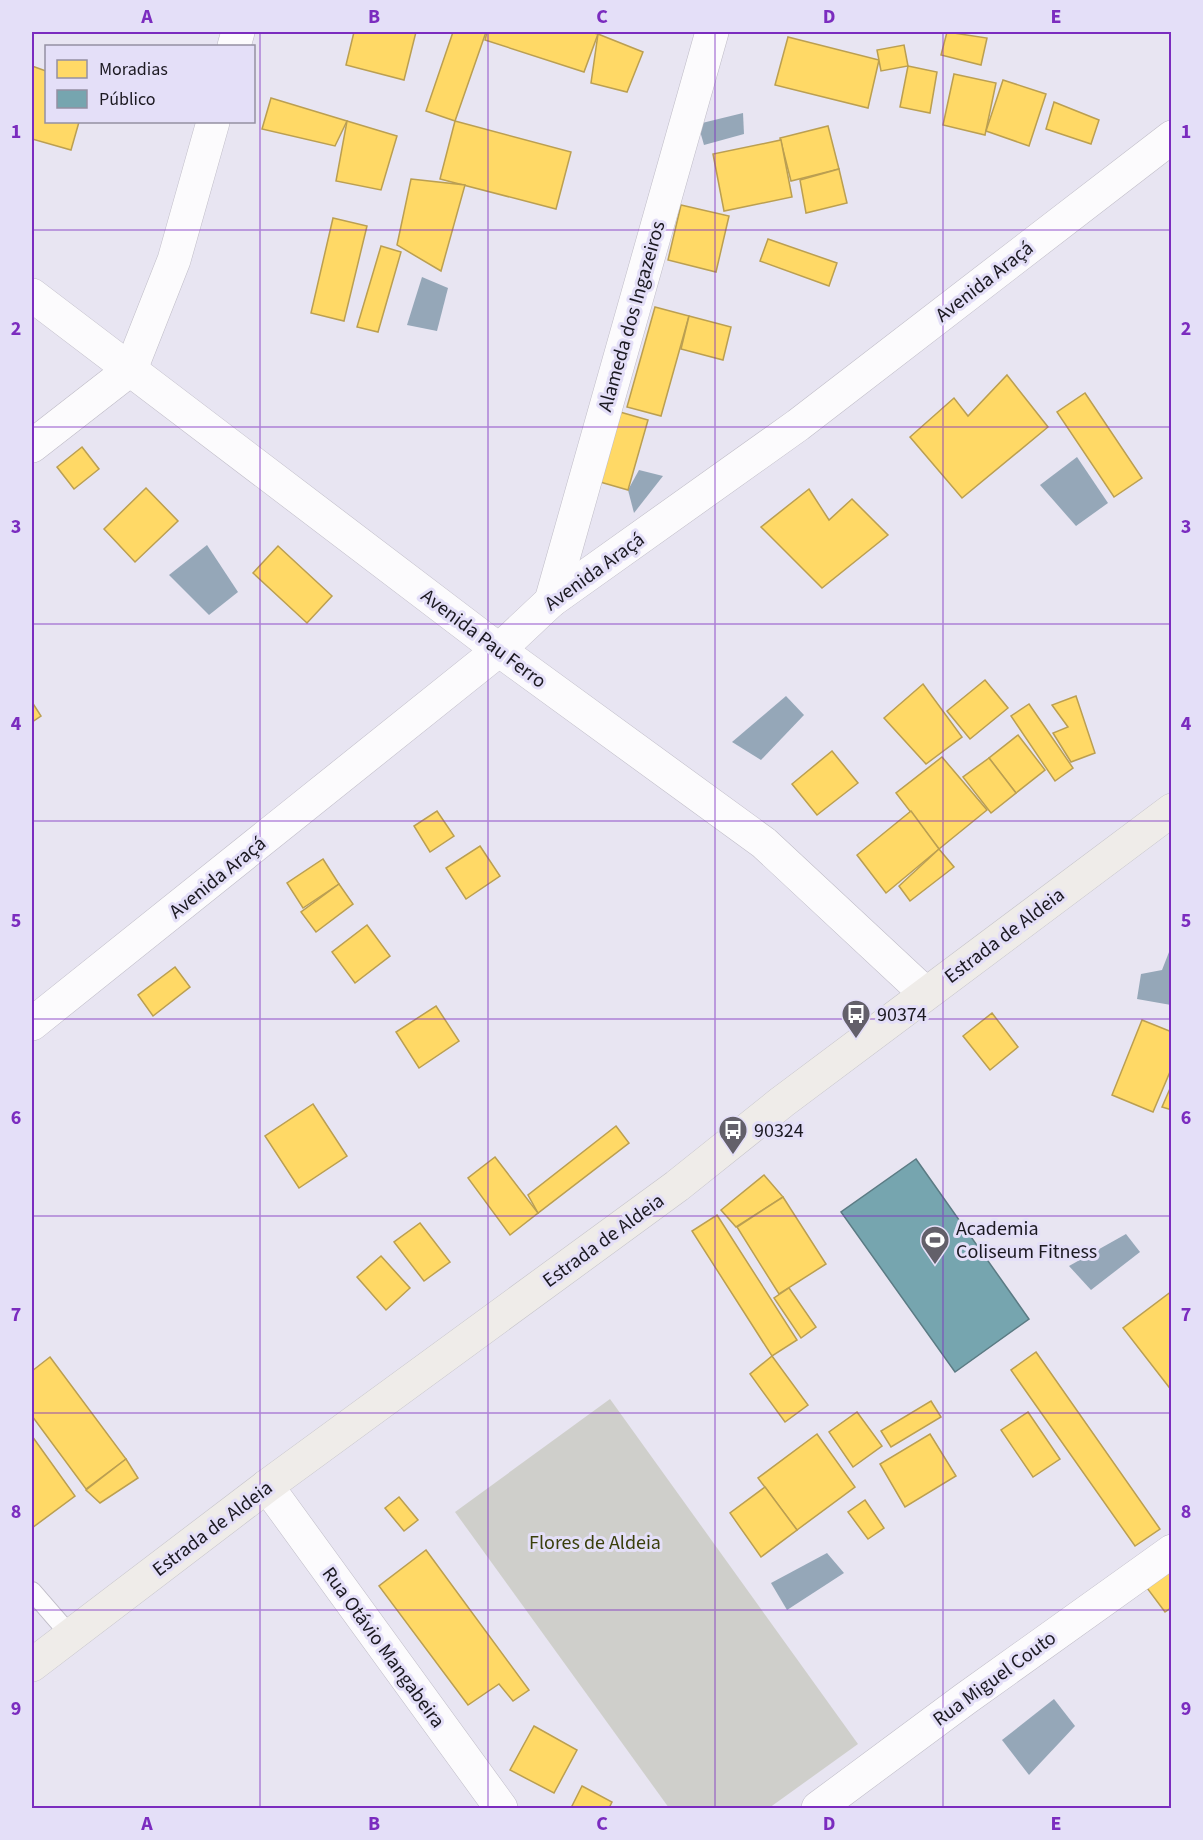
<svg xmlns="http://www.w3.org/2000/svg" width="1203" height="1840" viewBox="0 0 1203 1840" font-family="'Source Sans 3',sans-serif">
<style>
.green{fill:#cfcfcb}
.water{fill:#95a7b8}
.homes{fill:#ffd966;stroke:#bb9f51;stroke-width:1.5}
.public{fill:#76a5af;stroke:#5b7b84;stroke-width:1.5}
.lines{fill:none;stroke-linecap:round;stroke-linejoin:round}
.lane-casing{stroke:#bfbcc7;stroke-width:20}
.street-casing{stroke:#bfbcc7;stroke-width:34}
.primary-casing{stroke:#c5c3c9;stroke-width:34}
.lane{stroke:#fcfbfd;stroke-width:18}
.street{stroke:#fcfbfd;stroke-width:33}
.primary{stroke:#efece9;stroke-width:33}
.grid{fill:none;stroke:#7b2cbf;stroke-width:1.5;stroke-opacity:0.55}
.labels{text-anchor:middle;stroke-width:6;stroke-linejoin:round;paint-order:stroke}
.street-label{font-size:20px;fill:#1b1921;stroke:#e4dff8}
.poi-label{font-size:20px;fill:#1b1921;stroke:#e4dff8;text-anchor:start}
.park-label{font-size:20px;fill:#3a3f0b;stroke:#e4dff8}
.neatline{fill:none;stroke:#7b2cbf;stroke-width:2}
.grid-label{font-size:20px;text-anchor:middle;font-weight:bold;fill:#7b2cbf}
</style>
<rect width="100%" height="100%" fill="#e8e5f2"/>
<polygon class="green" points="610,1399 858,1744 769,1808 669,1808 455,1512"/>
<g class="water">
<polygon points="743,113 744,134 704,145 698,124"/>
<polygon points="422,277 448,288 437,331 407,325"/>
<polygon points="1077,457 1108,503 1076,526 1040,485"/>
<polygon points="639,470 663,476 634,513 628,490"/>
<polygon points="207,545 238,592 209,615 169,575"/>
<polygon points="786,696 804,715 761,760 732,742"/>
<polygon points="1171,947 1171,1005 1137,999 1141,974 1162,970"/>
<polygon points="1126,1234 1140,1252 1091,1290 1069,1266"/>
<polygon points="827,1553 844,1573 787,1610 771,1583"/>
<polygon points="1054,1699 1075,1726 1029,1775 1002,1740"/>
</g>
<g class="homes">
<polygon points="354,32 416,32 404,80 346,65"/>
<polygon points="453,32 486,32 455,121 426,111"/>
<polygon points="487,32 589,32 598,34 584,72 485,40"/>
<polygon points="947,32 987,38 981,65 941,55"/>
<polygon points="598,34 643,52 627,92 591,83"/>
<polygon points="788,37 879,60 868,108 775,85"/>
<polygon points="904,45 908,66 881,71 877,50"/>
<polygon points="32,66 46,71 46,122 79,122 71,150 32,139"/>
<polygon points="908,66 937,72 930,113 900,107"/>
<polygon points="954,74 996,83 985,135 943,125"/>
<polygon points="1003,80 1046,94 1029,146 986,131"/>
<polygon points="271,98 347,121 335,146 262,129"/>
<polygon points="1054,102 1099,120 1091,144 1046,129"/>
<polygon points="347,121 397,136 381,190 336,181"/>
<polygon points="455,121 571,152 556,209 440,179"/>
<polygon points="828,126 839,169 791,181 780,138"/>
<polygon points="781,140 792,197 724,211 713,154"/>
<polygon points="839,169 847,203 806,213 800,180"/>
<polygon points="411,179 465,185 441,271 397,245"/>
<polygon points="681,205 729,216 716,272 668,260"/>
<polygon points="333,218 367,226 344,321 311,313"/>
<polygon points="768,239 837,263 829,286 760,261"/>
<polygon points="381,246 401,252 378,332 357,327"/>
<polygon points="655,307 689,316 661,416 627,407"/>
<polygon points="689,316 731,327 723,360 681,349"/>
<polygon points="1007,375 1048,427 962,498 910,437 954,398 968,416"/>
<polygon points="1085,393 1142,478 1114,497 1057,412"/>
<polygon points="620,412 648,420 628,490 600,482"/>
<polygon points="82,447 99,469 74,489 57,467"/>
<polygon points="146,488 178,521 135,562 104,529"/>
<polygon points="809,489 829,520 852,499 888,535 822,588 761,527"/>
<polygon points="278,546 332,596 307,623 253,573"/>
<polygon points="985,680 1008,708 970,739 947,711"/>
<polygon points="923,684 962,737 926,764 884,718"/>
<polygon points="1076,696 1095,753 1071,762 1053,733 1068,727 1052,705"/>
<polygon points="32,702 41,716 32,722"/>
<polygon points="1029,704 1073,768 1055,781 1011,716"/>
<polygon points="1018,735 1045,770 1016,793 989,758"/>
<polygon points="832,751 858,783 817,815 792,784"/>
<polygon points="942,757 987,810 939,849 896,793"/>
<polygon points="989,758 1016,793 991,813 963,777"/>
<polygon points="437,811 454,836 430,852 414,826"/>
<polygon points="911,811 939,849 886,893 857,855"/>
<polygon points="480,846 500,876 466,899 446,868"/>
<polygon points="939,849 954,867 910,901 899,886"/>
<polygon points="323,859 339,884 303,908 287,883"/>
<polygon points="339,884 353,904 316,932 301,912"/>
<polygon points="367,925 390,956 355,983 332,952"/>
<polygon points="175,967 190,987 153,1016 138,995"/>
<polygon points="436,1006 459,1041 419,1068 396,1032"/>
<polygon points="992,1013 1018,1047 990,1070 963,1036"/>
<polygon points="1142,1020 1172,1032 1172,1067 1153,1112 1112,1095"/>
<polygon points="1172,1084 1172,1110 1162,1107"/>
<polygon points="313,1104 347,1156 299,1188 265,1136"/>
<polygon points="616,1126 629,1143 538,1213 528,1195"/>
<polygon points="495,1157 538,1213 510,1235 468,1178"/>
<polygon points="764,1175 783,1197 736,1227 721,1210"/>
<polygon points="783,1197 826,1264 779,1294 737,1227"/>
<polygon points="717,1215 797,1340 772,1356 692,1231"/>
<polygon points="420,1223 450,1262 424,1281 394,1242"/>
<polygon points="381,1256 410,1288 386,1310 357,1277"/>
<polygon points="789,1288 816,1327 801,1338 774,1298"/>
<polygon points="1172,1291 1172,1391 1123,1328"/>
<polygon points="1036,1352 1160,1529 1135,1546 1011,1370"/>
<polygon points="772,1356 808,1405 785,1422 750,1374"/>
<polygon points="50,1357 126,1459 86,1489 32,1416 32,1371"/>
<polygon points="931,1401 941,1417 891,1447 881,1431"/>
<polygon points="857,1412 882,1446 853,1467 829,1432"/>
<polygon points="1028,1412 1060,1459 1033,1477 1001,1430"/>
<polygon points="817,1434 855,1487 797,1530 758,1478"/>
<polygon points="930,1434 956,1476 905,1507 880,1464"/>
<polygon points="32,1436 75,1496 32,1528"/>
<polygon points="126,1459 138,1478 100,1503 86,1490"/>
<polygon points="765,1487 797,1530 761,1557 730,1513"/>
<polygon points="399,1497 418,1520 404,1531 385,1508"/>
<polygon points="865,1500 884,1528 868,1539 848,1512"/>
<polygon points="426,1550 529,1690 513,1701 499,1684 468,1705 379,1586"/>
<polygon points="1169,1571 1172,1575 1172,1607 1165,1612 1147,1588"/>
<polygon points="534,1726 577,1750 554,1793 510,1770"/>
<polygon points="582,1786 612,1802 609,1808 571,1808"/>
</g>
<polygon class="public" points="916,1159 1029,1319 955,1372 841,1212"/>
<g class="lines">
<g class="lane-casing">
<polyline id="lane" points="32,1591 71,1636"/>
</g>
<g class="street-casing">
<g id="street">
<polyline points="234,46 238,32"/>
<polyline points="32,295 499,650 764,843 925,993"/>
<polyline points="32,446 131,369 174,260 213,122"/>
<polyline points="551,601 712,32"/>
<polyline points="32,1024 499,650 551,601 798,425 1172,137"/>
<polyline points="267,1486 501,1808"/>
<polyline points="818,1808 965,1699 1172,1551"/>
</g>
</g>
<g class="primary-casing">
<polyline id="primary" points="32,1665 267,1486 677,1186 782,1102 1172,810"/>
</g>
<use href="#lane" class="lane"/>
<use href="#street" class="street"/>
<use href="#primary" class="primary"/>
</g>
<path class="grid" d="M260,32V1808M488,32V1808M715,32V1808M943,32V1808M32,230H1172M32,427H1172M32,624H1172M32,821H1172M32,1019H1172M32,1216H1172M32,1413H1172M32,1610H1172"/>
<defs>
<g id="bus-pin" transform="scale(1.5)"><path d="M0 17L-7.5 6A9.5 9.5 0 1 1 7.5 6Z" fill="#63606a" stroke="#e4dff8"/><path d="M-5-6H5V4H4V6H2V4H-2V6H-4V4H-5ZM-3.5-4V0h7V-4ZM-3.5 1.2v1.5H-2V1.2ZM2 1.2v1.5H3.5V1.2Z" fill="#fff"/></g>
<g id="stadium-pin" transform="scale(1.5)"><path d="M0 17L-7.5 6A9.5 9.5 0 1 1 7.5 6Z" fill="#63606a" stroke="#e4dff8"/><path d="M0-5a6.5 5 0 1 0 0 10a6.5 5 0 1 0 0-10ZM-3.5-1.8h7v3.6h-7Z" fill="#fff"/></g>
</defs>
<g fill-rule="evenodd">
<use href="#bus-pin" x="856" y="1014"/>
<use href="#bus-pin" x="733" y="1130"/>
<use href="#stadium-pin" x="935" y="1240"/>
</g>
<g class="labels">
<g class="street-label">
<text transform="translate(984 281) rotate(-38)" y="7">Avenida Araçá</text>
<text transform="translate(631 316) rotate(-74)" y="7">Alameda dos Ingazeiros</text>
<text transform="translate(594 571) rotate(-36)" y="7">Avenida Araçá</text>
<text transform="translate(484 638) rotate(37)" y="7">Avenida Pau Ferro</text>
<text transform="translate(217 877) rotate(-39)" y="7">Avenida Araçá</text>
<text transform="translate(1004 935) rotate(-37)" y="7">Estrada de Aldeia</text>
<text transform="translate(603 1240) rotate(-36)" y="7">Estrada de Aldeia</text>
<text transform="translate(212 1528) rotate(-37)" y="7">Estrada de Aldeia</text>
<text transform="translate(384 1647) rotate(54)" y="7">Rua Otávio Mangabeira</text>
<text transform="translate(994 1678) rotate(-36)" y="7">Rua Miguel Couto</text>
</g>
<g class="poi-label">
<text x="877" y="1021">90374</text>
<text x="754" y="1137">90324</text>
<text x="956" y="1235">Academia<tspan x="956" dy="23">Coliseum Fitness</tspan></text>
</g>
<g class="park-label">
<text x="595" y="1549">Flores de Aldeia</text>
</g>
</g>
<rect width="1203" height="1840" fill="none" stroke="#e4dff8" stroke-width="66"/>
<rect x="45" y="45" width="210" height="78" fill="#e4dff8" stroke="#9490a2" stroke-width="1.5"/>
<rect x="57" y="60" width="30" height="18" fill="#ffd966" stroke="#9490a2" stroke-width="1.5"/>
<text x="99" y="75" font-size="18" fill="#1b1921">Moradias</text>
<rect x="57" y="90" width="30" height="18" fill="#76a5af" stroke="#9490a2" stroke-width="1.5"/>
<text x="99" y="105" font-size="18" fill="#1b1921">Público</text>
<rect x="33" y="33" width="1137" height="1774" class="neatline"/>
<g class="grid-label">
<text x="147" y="23">A</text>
<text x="374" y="23">B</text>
<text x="602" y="23">C</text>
<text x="829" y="23">D</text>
<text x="1056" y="23">E</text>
<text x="16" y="138">1</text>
<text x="1186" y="138">1</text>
<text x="16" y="335">2</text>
<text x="1186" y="335">2</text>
<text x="16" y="533">3</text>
<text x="1186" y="533">3</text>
<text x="16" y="730">4</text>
<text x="1186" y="730">4</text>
<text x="16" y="927">5</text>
<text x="1186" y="927">5</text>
<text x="16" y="1124">6</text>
<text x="1186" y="1124">6</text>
<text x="16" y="1321">7</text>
<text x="1186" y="1321">7</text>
<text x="16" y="1518">8</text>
<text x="1186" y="1518">8</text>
<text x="16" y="1715">9</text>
<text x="1186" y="1715">9</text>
<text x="147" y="1830">A</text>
<text x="374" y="1830">B</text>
<text x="602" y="1830">C</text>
<text x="829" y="1830">D</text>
<text x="1056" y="1830">E</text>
</g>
</svg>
